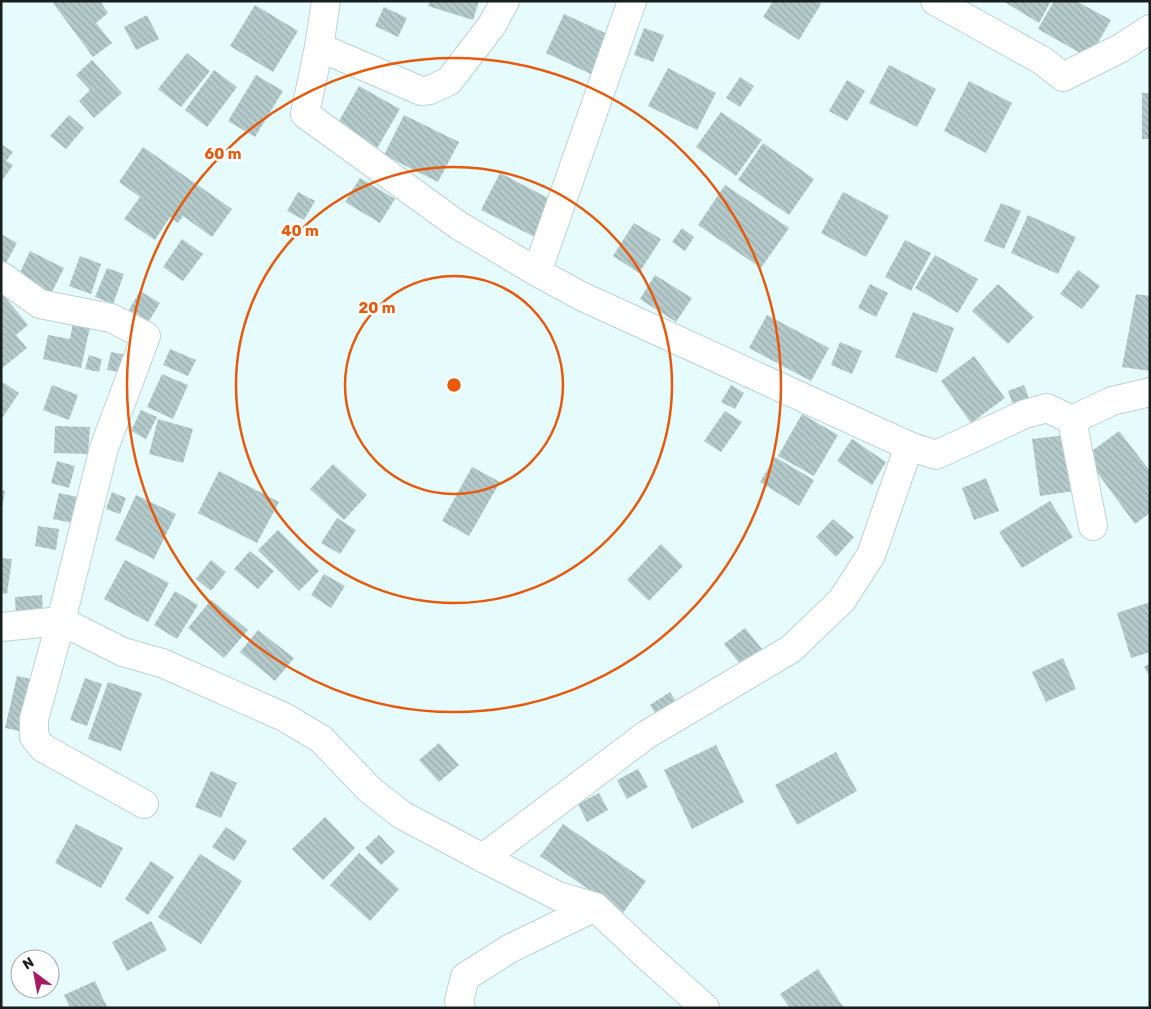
<svg xmlns="http://www.w3.org/2000/svg" width="1151" height="1009" viewBox="0 0 1151 1009" font-family="Rubik,sans-serif">
<style>
.building{fill:url(#building-back-hatch)}
.lines{fill:none;stroke-linecap:round;stroke-linejoin:round}
.street-casing{stroke:#bed3d3;stroke-width:30}
.street{stroke:#fff;stroke-width:28}
.ring{fill:none;stroke:#e8590c;stroke-width:2.5}
.centre{fill:#e8590c;stroke:#fff;stroke-width:2.5}
.ring-label{font-size:15px;text-anchor:middle;font-weight:bold;fill:#e8590c;stroke:#fff;stroke-width:5;stroke-linejoin:round;paint-order:stroke}
</style>
<defs>
<pattern id="building-back-hatch" width="6" height="6" patternUnits="userSpaceOnUse" patternTransform="scale(1.25)"><rect width="6" height="6" fill="#b5caca"/><path d="M-1 5l2 2M0 0l6 6M5-1l2 2" fill="none" stroke="#9badad"/></pattern>
</defs>
<rect width="100%" height="100%" fill="#e6fbfb"/>
<g class="building">
<polygon points="55,1 100,1 108,13 96,23 112,43 93,57 53,3"/>
<polygon points="430,1 479,1 473,20 428,6"/>
<polygon points="773,1 817,1 821,4 799,40 763,17"/>
<polygon points="1003,1 1051,1 1039,23"/>
<polygon points="1054,1 1076,1 1111,20 1089,58 1038,29"/>
<polygon points="255,5 298,31 273,72 230,46"/>
<polygon points="384,7 407,18 398,37 375,26"/>
<polygon points="564,14 614,37 595,76 546,53"/>
<polygon points="147,15 159,39 136,50 124,27"/>
<polygon points="644,28 664,35 653,62 634,55"/>
<polygon points="187,53 210,71 181,107 158,89"/>
<polygon points="92,60 122,93 94,118 79,101 90,90 76,75"/>
<polygon points="889,65 936,89 917,127 869,103"/>
<polygon points="668,68 716,93 697,130 648,106"/>
<polygon points="214,70 237,87 207,127 185,110"/>
<polygon points="256,75 283,91 255,137 228,121"/>
<polygon points="740,77 754,86 740,107 726,98"/>
<polygon points="847,80 865,91 847,121 829,111"/>
<polygon points="969,81 1012,103 986,153 944,131"/>
<polygon points="359,86 400,109 375,152 335,128"/>
<rect x="1142" y="93" width="8" height="46"/>
<polygon points="721,112 762,140 736,176 696,147"/>
<polygon points="69,115 84,128 66,149 50,136"/>
<polygon points="404,115 459,142 438,182 384,155"/>
<polygon points="763,143 814,179 789,215 738,180"/>
<polygon points="1,144 13,152 6,161 13,165 1,182"/>
<polygon points="143,147 232,209 212,237 183,216 178,223 170,217 155,240 124,219 140,197 119,182"/>
<polygon points="500,173 554,201 535,237 481,210"/>
<polygon points="360,178 395,199 380,223 345,202"/>
<polygon points="725,185 789,228 761,268 698,225"/>
<polygon points="298,192 315,201 304,220 287,211"/>
<polygon points="843,192 889,216 866,257 821,233"/>
<polygon points="1001,203 1021,211 1004,249 984,241"/>
<polygon points="1028,215 1076,237 1058,274 1011,253"/>
<polygon points="634,223 661,239 639,273 613,256"/>
<polygon points="682,228 694,237 685,251 672,242"/>
<polygon points="1,234 17,243 6,263 1,260"/>
<polygon points="182,239 203,254 183,281 163,267"/>
<polygon points="905,240 931,253 911,291 885,277"/>
<polygon points="30,251 64,268 51,294 18,277"/>
<polygon points="935,255 978,279 958,313 915,288"/>
<polygon points="80,256 101,264 91,294 69,286"/>
<polygon points="107,268 124,274 113,304 95,297"/>
<polygon points="1078,270 1100,286 1082,309 1060,294"/>
<polygon points="655,275 692,298 676,322 640,299"/>
<polygon points="870,284 888,293 876,317 858,308"/>
<polygon points="998,284 1034,317 1008,344 972,311"/>
<polygon points="140,291 160,303 149,321 129,310"/>
<polygon points="1,292 28,325 16,335 27,348 1,369"/>
<polygon points="1136,294 1150,296 1150,371 1122,367"/>
<polygon points="913,312 954,328 937,373 895,357"/>
<polygon points="767,315 829,348 811,381 749,348"/>
<polygon points="73,323 90,327 81,368 43,359 48,335 70,339"/>
<polygon points="840,342 862,351 852,374 831,365"/>
<polygon points="170,349 196,360 188,376 163,365"/>
<polygon points="111,352 127,355 123,373 107,370"/>
<polygon points="89,355 102,359 99,372 85,369"/>
<polygon points="974,356 1005,398 971,423 941,381"/>
<polygon points="162,374 188,385 173,419 147,407"/>
<polygon points="1,381 19,393 1,420"/>
<polygon points="52,385 78,395 69,420 43,410"/>
<polygon points="731,385 744,393 735,409 721,402"/>
<polygon points="1024,385 1031,404 1015,411 1008,391"/>
<polygon points="141,410 157,417 146,439 131,431"/>
<polygon points="725,411 742,422 721,452 704,441"/>
<polygon points="802,414 838,435 814,476 778,456"/>
<polygon points="158,419 193,429 183,463 149,454"/>
<polygon points="55,426 90,427 88,454 54,453"/>
<polygon points="1119,431 1150,471 1150,513 1135,524 1085,456"/>
<polygon points="1066,435 1074,491 1040,496 1032,439"/>
<polygon points="852,439 886,462 872,485 837,461"/>
<polygon points="775,457 814,480 799,506 760,482"/>
<polygon points="57,461 75,466 69,488 51,483"/>
<polygon points="333,464 367,495 344,520 310,489"/>
<polygon points="472,467 500,482 469,536 442,521"/>
<polygon points="219,471 279,502 257,543 198,513"/>
<polygon points="986,478 999,511 974,520 962,488"/>
<polygon points="1,490 5,491 2,508 1,507"/>
<polygon points="112,492 126,498 120,514 106,509"/>
<polygon points="59,493 87,499 82,525 53,519"/>
<polygon points="136,495 176,514 154,559 115,540"/>
<polygon points="1050,501 1073,537 1022,568 999,532"/>
<polygon points="337,518 356,530 340,554 321,543"/>
<polygon points="833,519 854,537 836,557 816,537"/>
<polygon points="38,526 59,529 56,550 35,546"/>
<polygon points="278,530 319,571 299,591 258,550"/>
<polygon points="661,544 683,566 649,601 627,580"/>
<polygon points="250,551 274,571 258,589 234,569"/>
<polygon points="1,558 12,559 7,594 1,593"/>
<polygon points="125,560 169,583 148,622 104,599"/>
<polygon points="211,560 226,572 211,591 196,579"/>
<polygon points="324,574 345,586 331,608 311,595"/>
<polygon points="175,591 198,605 177,639 154,625"/>
<polygon points="42,595 43,615 16,618 15,597"/>
<polygon points="211,600 248,630 224,658 188,628"/>
<polygon points="1150,602 1150,652 1131,658 1117,613"/>
<polygon points="745,628 762,649 741,665 724,644"/>
<polygon points="258,630 294,658 275,681 240,652"/>
<polygon points="1063,658 1076,689 1046,702 1032,672"/>
<polygon points="1150,663 1150,677 1144,667"/>
<polygon points="17,676 45,682 33,734 5,728"/>
<polygon points="85,678 102,684 87,726 70,720"/>
<polygon points="108,682 142,693 121,751 88,739"/>
<polygon points="670,692 679,707 659,719 650,705"/>
<polygon points="439,743 459,765 439,782 419,760"/>
<polygon points="716,745 744,802 692,829 664,770"/>
<polygon points="836,752 857,791 797,825 775,785"/>
<polygon points="638,769 648,787 627,799 617,780"/>
<polygon points="211,771 237,783 221,818 195,807"/>
<polygon points="599,793 608,810 587,822 578,804"/>
<polygon points="325,817 355,848 323,880 292,849"/>
<polygon points="76,824 123,848 101,888 55,863"/>
<polygon points="563,824 646,881 623,913 540,856"/>
<polygon points="226,827 247,841 234,861 212,847"/>
<polygon points="379,835 395,852 381,865 365,848"/>
<polygon points="359,853 399,889 370,921 330,885"/>
<polygon points="200,854 242,881 201,944 158,917"/>
<polygon points="151,861 174,877 148,915 125,899"/>
<polygon points="151,921 167,950 127,971 112,942"/>
<polygon points="818,969 844,1008 790,1008 780,994"/>
<polygon points="95,981 107,1007 105,1008 70,1008 64,995"/>
</g>
<g class="lines">
<g class="street-casing">
<g id="street">
<polyline points="326,1 319,47 305,114 458,225 537,272 581,296 909,446 936,455 1025,414 1047,408 1072,420"/>
<polyline points="935,1 1043,61 1063,77 1121,48 1150,29"/>
<polyline points="319,47 421,91 430,90 449,81 492,25 505,1"/>
<polyline points="537,272 632,1"/>
<polyline points="1,276 40,304 111,318 146,336 104,448 61,621 34,719 34,737 43,748 144,804"/>
<polyline points="1072,420 1093,526"/>
<polyline points="1072,420 1112,401 1150,392"/>
<polyline points="1,627 61,621 123,652 162,663 284,717 321,739 370,790 402,815 483,858 558,896 595,907 645,954 705,1008"/>
<polyline points="483,858 646,735 791,649 842,600 871,555 909,446"/>
<polyline points="461,1008 459,1001 465,977 509,949 595,907"/>
</g>
</g>
<use href="#street" class="street"/>
</g>
<g class="ring">
<circle cx="454" cy="385" r="109"/>
<circle cx="454" cy="385" r="218"/>
<circle cx="454" cy="385" r="327"/>
</g>
<circle cx="454" cy="385" r="8" class="centre"/>
<g class="ring-label">
<text x="223" y="159">60 m</text>
<text x="300" y="236">40 m</text>
<text x="377" y="313">20 m</text>
</g>
<rect width="1151" height="1009" fill="none" stroke="#181f1f" stroke-width="5"/>
<g transform="translate(35 974) rotate(328)"><circle r="24" fill="#ffffff" stroke="#a3a5a5"/>
<path d="M0-4L9 19L0 12L-9 19Z" fill="#a61b61"/>
<text y="-8" font-size="14" font-weight="bold" text-anchor="middle" fill="#181f1f">N</text>
</g>
</svg>
